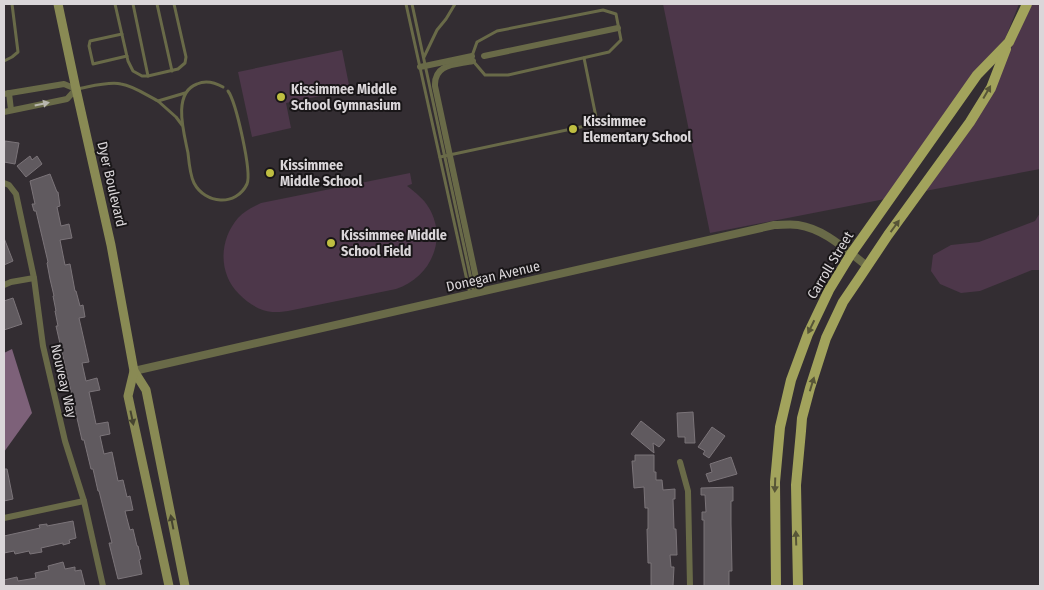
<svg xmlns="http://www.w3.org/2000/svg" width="1044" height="590" viewBox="0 0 1044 590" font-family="'Fira Sans Condensed',sans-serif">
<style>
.green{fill:#4d374a}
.water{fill:#7d6179}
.building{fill:#605a5f;stroke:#7b7479}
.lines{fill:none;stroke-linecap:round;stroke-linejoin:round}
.service{stroke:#696a48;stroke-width:3}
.minor{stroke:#696a48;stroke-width:6}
.tertiary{stroke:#696a48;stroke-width:8}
.secondary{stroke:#898a54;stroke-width:9}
.primary{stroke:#a2a35c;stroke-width:10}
.oneway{fill:#575537}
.oneway2{fill:#b8b6ae}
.oneway3{fill:#464430}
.poi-dot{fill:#bfbe41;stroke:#191618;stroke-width:2}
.labels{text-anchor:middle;stroke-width:4;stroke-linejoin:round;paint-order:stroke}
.poi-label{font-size:14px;font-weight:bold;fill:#dad6d9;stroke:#191618;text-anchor:start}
.street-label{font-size:14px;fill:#dad6d9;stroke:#191618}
</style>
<rect width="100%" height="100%" fill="#332d32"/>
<g class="green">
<polygon points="663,4 1019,4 1005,39 974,72 885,199 710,233"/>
<polygon points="1029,4 1040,4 1040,169 925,191 994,90"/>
<polygon points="342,50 350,90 286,103 291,128 252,137 238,72"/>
<path d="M410,173L412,184L409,185L407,186C415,192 424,199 429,208C448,240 430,278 396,289L288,311C283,312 277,312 272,312C259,311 248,303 239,294C218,273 219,240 238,218C244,211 253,207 261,203Z"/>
<polygon points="1040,213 1040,270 1032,270 980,291 961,293 940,284 931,271 933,255 951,245 979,242 1035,221"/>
</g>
<polygon class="water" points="12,349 32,413 4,452 4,353"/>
<g class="building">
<polygon points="5,141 19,143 15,164 4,162"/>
<polygon points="30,156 32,160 37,156 42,164 26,177 17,166"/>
<polygon points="50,174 57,192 58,192 60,206 57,207 61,226 69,224 72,238 60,240 65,265 70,264 75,291 76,291 80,306 83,305 85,317 79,318 89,362 82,363 86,381 97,378 100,390 89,392 93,410 96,424 108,422 110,434 100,436 104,454 112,452 118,481 123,480 127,497 130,496 133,510 125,511 130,530 133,529 137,546 138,546 141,559 139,560 142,574 118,579 109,543 112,543 99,491 98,491 93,469 91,469 84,440 82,440 56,326 58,326 55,311 56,311 53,296 54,296 50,279 47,263 48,262 36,211 34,211 32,204 35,204 30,181"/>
<polygon points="4,238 13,261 4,265"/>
<polygon points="13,298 22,324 4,330 4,301"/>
<polygon points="693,412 695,443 685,443 685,437 678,437 677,413"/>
<polygon points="641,421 665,440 659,447 653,443 654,453 631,434"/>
<polygon points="712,427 725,436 709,458 703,454 705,451 698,447"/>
<polygon points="635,455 654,455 654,472 656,472 656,480 662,480 663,490 675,489 675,499 673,499 674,529 676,529 677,555 670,555 671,567 674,567 673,586 651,586 651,563 648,563 647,529 648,529 648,508 645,508 644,487 634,488 632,461 635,461"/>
<polygon points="731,457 737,474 709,482 706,474 712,472 710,464"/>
<polygon points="4,469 7,469 13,499 4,501"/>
<polygon points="733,487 733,501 731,501 731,524 732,571 729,571 729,586 704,586 704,520 702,520 702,512 706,512 705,495 701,495 701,488"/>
<polygon points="73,521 76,538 69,540 70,543 63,545 63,543 41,548 42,552 30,554 29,551 15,554 14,551 4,553 4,536 40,528 39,525 47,524 47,526"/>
<polygon points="63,562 65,569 75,567 75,571 81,570 85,586 4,586 4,580 17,577 18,581 36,578 35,573 49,570 48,566"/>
</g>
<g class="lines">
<g class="service">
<polyline points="115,4 128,61 133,71 142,76 148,76 178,69 185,63 186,57 174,4"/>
<polyline points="133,4 148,76"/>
<polyline points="157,4 172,71"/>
<polyline points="406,4 470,294"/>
<polyline points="412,4 474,293"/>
<polygon points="603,10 616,14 621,40 609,52 508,75 485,75 473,61 472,56 477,42 497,31"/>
<polyline points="122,34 90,41 89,46 93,64 127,56"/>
<polyline points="424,57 437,30 446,19 455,4"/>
<polyline points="4,61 12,57 18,52 12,4"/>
<path d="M223,87C214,82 206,80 197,84C172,93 184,133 188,153C189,163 190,175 194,183C205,204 236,207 247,184C252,172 236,102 228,91"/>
<path d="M77,89C89,87 109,81 121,84C134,86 146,95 158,101"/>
<polyline points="182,125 176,117 158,101 185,93"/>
<polyline points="440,157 590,125 596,117 584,58"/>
</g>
<g class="minor">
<polyline points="484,56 618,28"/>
<path d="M473,61C456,65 434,63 435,86L479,292"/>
<polyline points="420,67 472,56"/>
<polyline points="9,93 11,110"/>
<polyline points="4,94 64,84 76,89 67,99 4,112"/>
<polyline points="4,183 9,185 16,194 34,278 43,346 65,441 84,501 103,586"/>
<polyline points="4,285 11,282 34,278"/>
<polyline points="680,462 688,491 690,586"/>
<polyline points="4,518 84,501"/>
</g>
<path class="tertiary" d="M134,371L774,225C782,225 791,224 798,225C825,229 846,250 867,266"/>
<g class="secondary">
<polyline points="58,4 76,89 111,245 134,371 146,390 185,586"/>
<polyline points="134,371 128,396 169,586"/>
</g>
<g class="primary">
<polyline points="776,586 775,482 780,427 791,380 808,334 829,290 851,254 977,75 1009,42 1027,4"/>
<polyline points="798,586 796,485 801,431 802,418 810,388 826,338 843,302 860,277 888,235 970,122 991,88 1006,49"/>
</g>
</g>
<defs><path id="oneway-solid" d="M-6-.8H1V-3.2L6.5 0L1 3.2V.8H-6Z" transform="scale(1.25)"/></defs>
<g class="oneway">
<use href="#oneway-solid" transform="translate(987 92) rotate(-60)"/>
<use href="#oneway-solid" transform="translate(895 226) rotate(-54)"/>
<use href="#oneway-solid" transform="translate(811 327) rotate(116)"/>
<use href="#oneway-solid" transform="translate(812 384) rotate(-73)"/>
<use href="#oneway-solid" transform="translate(775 485) rotate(92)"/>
<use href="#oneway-solid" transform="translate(796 538) rotate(-92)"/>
</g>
<use class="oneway2" href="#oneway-solid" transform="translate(42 104) rotate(-12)"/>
<g class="oneway3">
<use href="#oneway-solid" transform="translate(132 418) rotate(78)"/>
<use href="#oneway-solid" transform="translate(172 522) rotate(-101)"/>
</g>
<g class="poi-dot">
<circle cx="281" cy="97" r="5"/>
<circle cx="573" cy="129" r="5"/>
<circle cx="270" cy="173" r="5"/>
<circle cx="331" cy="243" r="5"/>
</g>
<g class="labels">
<g class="poi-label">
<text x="291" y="94">Kissimmee Middle<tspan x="291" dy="16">School Gymnasium</tspan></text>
<text x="583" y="126">Kissimmee<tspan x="583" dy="16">Elementary School</tspan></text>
<text x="280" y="170">Kissimmee<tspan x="280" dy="16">Middle School</tspan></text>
<text x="341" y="240">Kissimmee Middle<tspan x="341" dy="16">School Field</tspan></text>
</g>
<g class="street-label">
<text transform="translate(112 184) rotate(77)" y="5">Dyer Boulevard</text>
<text transform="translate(830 265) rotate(-59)" y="5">Carroll Street</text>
<text transform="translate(493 276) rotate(-13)" y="5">Donegan Avenue</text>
<text transform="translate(64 381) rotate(77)" y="5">Nouveay Way</text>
</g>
</g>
<rect width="1044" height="590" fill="none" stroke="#dad6d9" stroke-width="10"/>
</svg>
